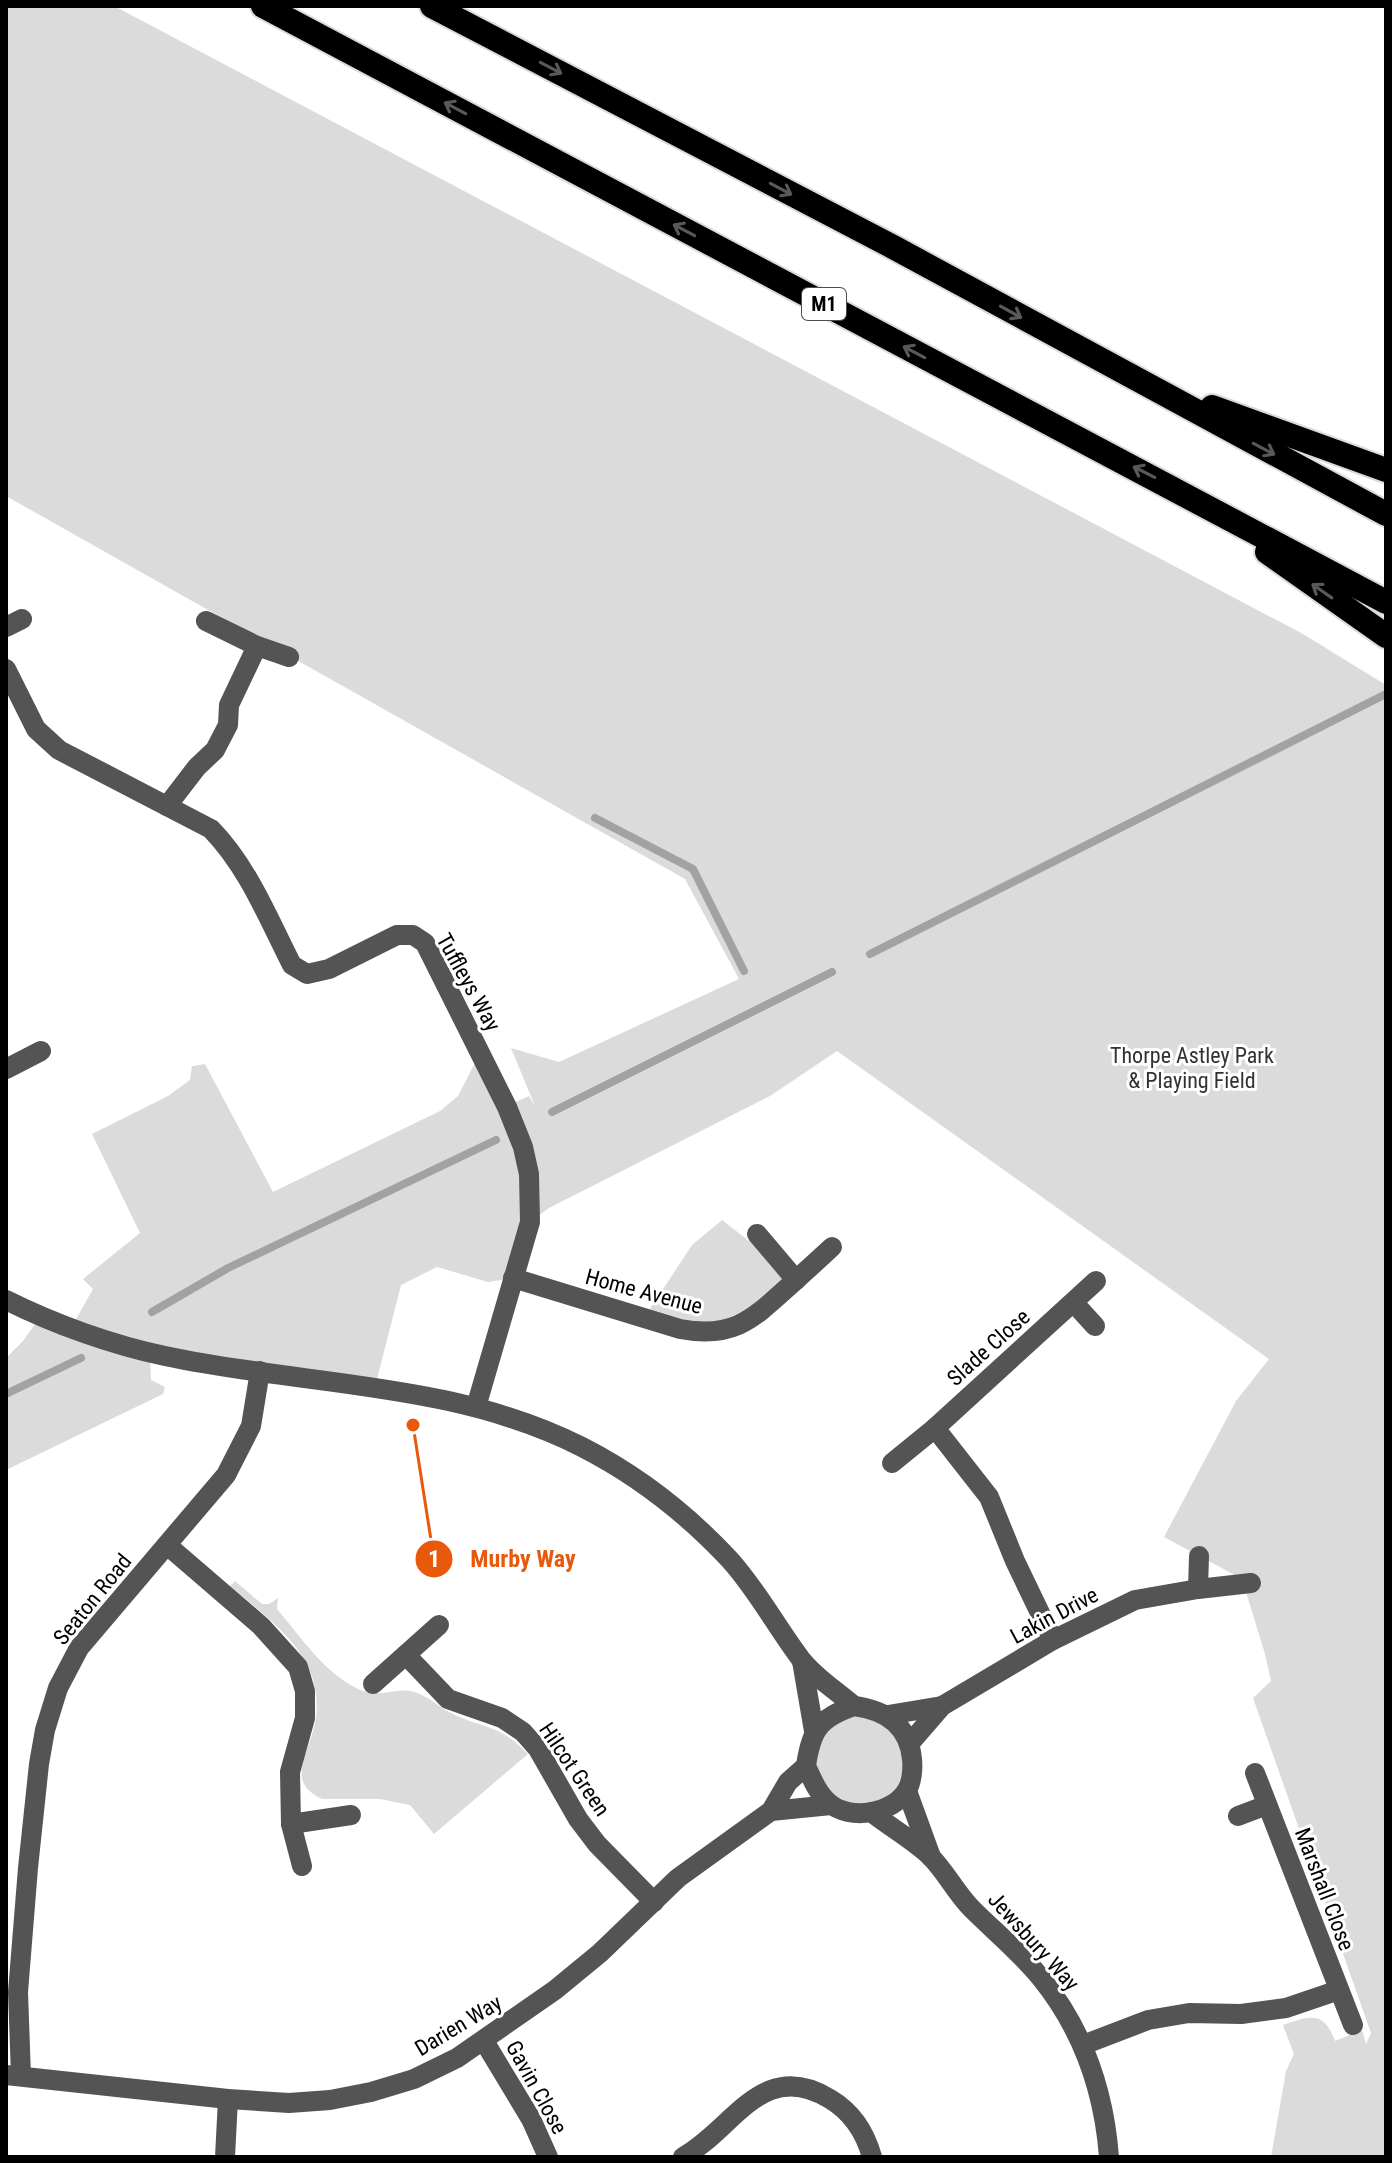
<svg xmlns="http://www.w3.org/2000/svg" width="1392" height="2163" viewBox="0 0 1392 2163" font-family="'Roboto Condensed',sans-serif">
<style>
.green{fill:#dbdbdb}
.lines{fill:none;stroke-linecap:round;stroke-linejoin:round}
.stream{stroke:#a2a2a2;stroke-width:8}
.highway-casing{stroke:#dbdbdb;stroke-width:28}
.minor{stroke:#545454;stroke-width:20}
.highway{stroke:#000;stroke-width:24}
.oneway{stroke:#595959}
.labels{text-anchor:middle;stroke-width:6;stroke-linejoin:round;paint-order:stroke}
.shield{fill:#fff;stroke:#4c4c4c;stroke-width:2}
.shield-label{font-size:20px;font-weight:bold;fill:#000}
.street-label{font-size:22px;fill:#000;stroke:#fff}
.park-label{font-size:22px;fill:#323232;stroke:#fff}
.leader{fill:none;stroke:#e8590c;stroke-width:3}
.callout-dot{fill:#e8590c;stroke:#fff;stroke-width:3}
.mark-label{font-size:24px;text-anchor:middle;font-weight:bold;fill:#fff}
.callout-label{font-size:24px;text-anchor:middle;font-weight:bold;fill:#e8590c;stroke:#fff;stroke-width:6;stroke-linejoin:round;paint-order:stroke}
</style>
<rect width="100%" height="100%" fill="#fff"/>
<g class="green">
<path d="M6,6H114L1303,634L1386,685V2157H1271L1286,2071L1294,2054L1283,2025C1309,2016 1324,2010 1335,2041L1362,2030L1366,2044L1371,2033L1253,1698L1271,1681L1265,1654L1242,1579L1164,1537L1236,1401L1269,1359L837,1051L770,1096L549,1208L530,1222L513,1278L488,1282L437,1267L401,1285L375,1387L150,1352L151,1380L165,1387L163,1394L6,1470V1358L23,1341L40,1317L71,1328L93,1289L83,1279L140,1233L92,1134L168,1096L190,1080L192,1066L205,1064L273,1192L440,1111L458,1096L480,1053L507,1106L529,1096L535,1106L511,1048L559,1062L739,979L685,879L6,496Z"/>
<polygon points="722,1220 749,1241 757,1234 796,1280 723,1332 644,1318 692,1245"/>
<path d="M235,1581L262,1604H269L278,1598L277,1609C300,1636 323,1671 356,1688C379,1700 390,1688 410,1691C427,1694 438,1707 453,1714C487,1730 499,1724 528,1754L434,1834L410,1805L380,1799H322C287,1783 306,1758 313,1731C317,1719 317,1707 316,1694C311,1647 264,1615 230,1586Z"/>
<polygon points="836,1712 888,1715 913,1764 884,1809 831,1805 808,1749"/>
</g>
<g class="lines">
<g class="stream">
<polyline points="595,818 693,869 744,971"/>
<polyline points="870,954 1386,694"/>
<polyline points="552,1112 832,972"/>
<polyline points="152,1312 228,1268 496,1140"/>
<polyline points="6,1394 81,1358"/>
</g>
<g class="highway-casing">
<g id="highway">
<polyline points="263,6 1386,602"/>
<polyline points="432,6 895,248 1386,514"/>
<polyline points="1212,407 1386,470"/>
<polyline points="1267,552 1386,636"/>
</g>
</g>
<g class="minor">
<polyline points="206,621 257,646 289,657"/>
<polyline points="6,627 22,619"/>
<path d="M6,669L36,729L59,750L211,829C248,867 268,918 292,965L307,974L329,969L397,935H413L425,943L507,1107L523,1147L529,1174L530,1222L476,1407"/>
<polyline points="167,806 197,767 215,750 228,725 229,705 257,646"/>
<polyline points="6,1069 41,1051"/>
<polyline points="757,1234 796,1280 832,1247"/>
<path d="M513,1278L680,1329C738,1340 756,1315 796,1280"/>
<path d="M6,1300C54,1324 112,1345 165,1356C304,1386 452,1381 582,1447C637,1475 688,1515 730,1560C757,1590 776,1626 800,1658C814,1677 837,1691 854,1706"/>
<polyline points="1074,1303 1095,1326"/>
<polyline points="892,1463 935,1428"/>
<polyline points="167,1545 261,1626 298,1667 305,1691 305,1718 290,1772 291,1824 302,1866"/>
<polyline points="1198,1589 1199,1556"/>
<polyline points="1053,1640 1015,1561 989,1497 935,1428 1096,1281"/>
<polyline points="406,1655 448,1699 502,1718 523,1732 538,1749 578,1819 597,1844 654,1902"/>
<polyline points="802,1661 814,1731"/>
<polyline points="373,1684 439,1625"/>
<path d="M854,1706C886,1710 909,1726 912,1759C913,1768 912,1782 907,1790C893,1814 850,1821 829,1803C818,1794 812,1779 806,1766C811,1730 819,1718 854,1706Z"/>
<polyline points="888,1715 942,1706"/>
<polyline points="910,1743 942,1706 1053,1640 1135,1600 1198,1589 1251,1583"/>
<polyline points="1255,1773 1353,2025"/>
<polyline points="907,1791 931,1857"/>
<polyline points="771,1811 831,1805"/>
<path d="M871,1812C890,1827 913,1840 930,1856C946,1872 956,1893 972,1909C995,1932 1020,1952 1041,1978C1083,2030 1104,2091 1109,2157"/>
<polyline points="1238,1816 1267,1805"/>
<polyline points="291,1824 351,1815"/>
<polyline points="484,2041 531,2119 548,2157"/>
<polyline points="1083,2045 1148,2020 1189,2013 1241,2014 1286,2008 1339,1990"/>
<polyline points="6,2075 228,2099 289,2103 330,2100 371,2092 414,2079 457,2058 555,1990 600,1953 678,1878 771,1811 788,1782 806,1766"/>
<polyline points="21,2076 18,1992 28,1868 39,1764 45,1730 58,1688 79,1648 226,1475 251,1426 260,1371"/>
<polyline points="225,2157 228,2099"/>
<path d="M683,2157C733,2130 762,2057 830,2099C852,2112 865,2132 872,2157"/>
</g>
<use href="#highway" class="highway"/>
</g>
<defs><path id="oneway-shaft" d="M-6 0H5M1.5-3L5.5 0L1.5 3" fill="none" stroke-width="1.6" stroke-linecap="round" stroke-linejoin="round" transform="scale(2)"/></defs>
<g class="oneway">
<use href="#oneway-shaft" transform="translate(551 68) rotate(28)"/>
<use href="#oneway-shaft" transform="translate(455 108) rotate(-152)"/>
<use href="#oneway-shaft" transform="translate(781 189) rotate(28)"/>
<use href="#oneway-shaft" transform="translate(684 230) rotate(-152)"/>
<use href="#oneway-shaft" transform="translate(1011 312) rotate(29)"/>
<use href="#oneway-shaft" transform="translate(914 352) rotate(-152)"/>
<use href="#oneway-shaft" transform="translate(1264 449) rotate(28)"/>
<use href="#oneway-shaft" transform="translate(1144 472) rotate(-153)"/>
<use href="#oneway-shaft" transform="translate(1322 591) rotate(-145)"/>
</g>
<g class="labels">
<rect class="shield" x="802" y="288" width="44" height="32" rx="6"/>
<g class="shield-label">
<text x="824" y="311">M1</text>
</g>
<g class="street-label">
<text transform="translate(469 982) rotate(61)" y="8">Tuffleys Way</text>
<text transform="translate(644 1291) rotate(15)" y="8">Home Avenue</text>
<text transform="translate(988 1347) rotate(-42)" y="8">Slade Close</text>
<text transform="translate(92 1599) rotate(-51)" y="8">Seaton Road</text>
<text transform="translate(1054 1615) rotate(-28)" y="8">Lakin Drive</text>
<text transform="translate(575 1769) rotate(56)" y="8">Hilcot Green</text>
<text transform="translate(1325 1889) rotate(69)" y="8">Marshall Close</text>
<text transform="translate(1034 1941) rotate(48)" y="8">Jewsbury Way</text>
<text transform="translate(458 2025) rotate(-31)" y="8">Darien Way</text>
<text transform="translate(537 2087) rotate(61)" y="8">Gavin Close</text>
</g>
<g class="park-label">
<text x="1192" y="1063">Thorpe Astley Park<tspan x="1192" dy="25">&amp; Playing Field</tspan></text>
</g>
</g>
<path class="leader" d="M413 1425L434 1559"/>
<g class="callout-dot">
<circle cx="413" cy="1425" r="8"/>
<circle cx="434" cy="1559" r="20"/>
</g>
<g class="mark-label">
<text x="434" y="1567">1</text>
</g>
<g class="callout-label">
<text x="523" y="1567">Murby Way</text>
</g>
<rect width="1392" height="2163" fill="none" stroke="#000000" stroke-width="16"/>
</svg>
